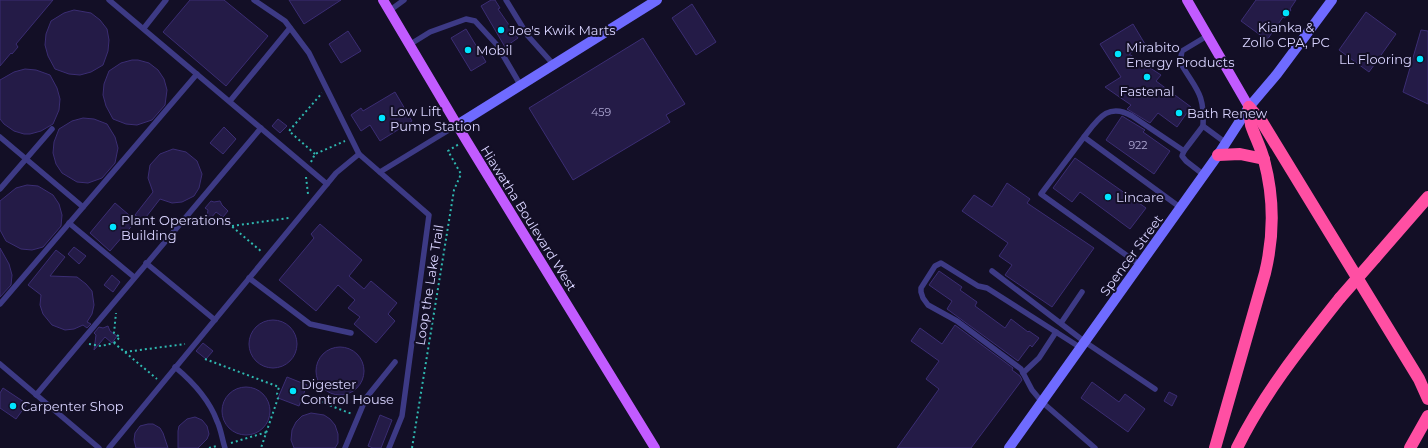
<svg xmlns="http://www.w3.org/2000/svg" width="1428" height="448" viewBox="0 0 1428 448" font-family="Montserrat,sans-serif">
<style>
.building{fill:#241b47;stroke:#3b2d73}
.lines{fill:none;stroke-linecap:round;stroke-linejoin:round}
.path{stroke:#2fb8b0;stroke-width:2;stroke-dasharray:2 3;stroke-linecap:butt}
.lane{stroke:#3d3a85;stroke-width:5.5}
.secondary{stroke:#6f6bff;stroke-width:10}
.primary{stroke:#c25bff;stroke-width:10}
.highway{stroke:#ff4fa3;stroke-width:12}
.highway-bridge{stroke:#ff4fa3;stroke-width:12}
.poi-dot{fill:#00e5ff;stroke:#130f26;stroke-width:1.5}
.labels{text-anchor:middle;stroke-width:4;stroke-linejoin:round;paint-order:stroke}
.number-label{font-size:11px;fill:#aca6d1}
.poi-label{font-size:13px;fill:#d9d4ff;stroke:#130f26;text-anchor:start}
.street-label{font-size:13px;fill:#d9d4ff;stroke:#130f26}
</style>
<rect width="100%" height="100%" fill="#130f26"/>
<g class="building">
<polygon points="0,0 53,0 16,44 18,47 12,54 11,53 0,66"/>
<polygon points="190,0 224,0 268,36 226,86 163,32"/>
<polygon points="289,0 341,0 304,24"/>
<polygon points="491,0 495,0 500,8 498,9 518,38 505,47 481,6"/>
<polygon points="1256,0 1296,0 1290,9 1291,10 1285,18 1283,17 1267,40 1241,21"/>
<polygon points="692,4 716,42 696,55 672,18"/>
<polygon points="74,10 91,13 100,20 107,29 109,40 108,51 103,65 91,72 80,75 69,74 55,69 48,56 45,45 46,34 51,21 64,13"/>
<polygon points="1366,12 1396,34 1369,72 1339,50"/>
<polygon points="1133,24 1145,44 1129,54 1161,75 1156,81 1191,107 1177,127 1158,113 1150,123 1127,109 1131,105 1105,87 1121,77 1100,44"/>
<polygon points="466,29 486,62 471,71 451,38"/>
<polygon points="1421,30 1428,31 1428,104 1403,92"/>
<polygon points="348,31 361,51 341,63 329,44"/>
<polygon points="643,38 685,104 666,115 670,122 573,180 529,108"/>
<polygon points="132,60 138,60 149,63 158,70 164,79 167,90 165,105 152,120 137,125 126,124 113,119 106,106 103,95 104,84 109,71 121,63"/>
<polygon points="25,69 36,70 50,75 57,88 60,99 59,110 53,124 41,131 30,134 24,134 14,131 4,124 0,119 0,80 14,72"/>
<polygon points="395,92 412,121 380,141 370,125 361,131 351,115 361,108 363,111"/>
<polygon points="1122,116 1145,130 1143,132 1170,151 1154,174 1106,140"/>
<polygon points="83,118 94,119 107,124 115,137 118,148 115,163 102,178 88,183 77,182 62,173 56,164 53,153 54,142 59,129 72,121"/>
<polygon points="278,119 287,126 280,133 272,126"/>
<polygon points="224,127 236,139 223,154 210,143"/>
<polygon points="173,149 186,152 197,161 202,174 199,188 194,196 182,202 172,203 160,199 143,221 135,215 153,192 148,178 150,165 160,154"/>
<polygon points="1075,158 1146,208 1130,229 1080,192 1072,202 1053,188"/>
<polygon points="1007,183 1030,199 1027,203 1094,248 1052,307 1005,275 1012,265 999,256 1008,243 962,211 974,195 992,207"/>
<polygon points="27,185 38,186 53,195 59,204 62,215 61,226 43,247 32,250 21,249 6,241 0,230 0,201 16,188"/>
<polygon points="211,201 214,202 220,201 222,205 228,211 223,217 216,212 206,224 208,210 205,208"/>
<polygon points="115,203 136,221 110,251 90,233"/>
<polygon points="320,224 362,260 349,276 364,289 371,281 397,303 388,314 395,321 376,343 354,324 360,317 348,308 355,300 338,285 316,311 279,280 314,238 311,234"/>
<polygon points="74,247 86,256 79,264 68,254"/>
<polygon points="0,248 9,264 12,275 11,285 0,297"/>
<polygon points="56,250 65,257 50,276 77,277 86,284 92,291 94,305 92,314 87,322 91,324 87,328 83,325 74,329 65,330 52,325 43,314 40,305 41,295 28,285"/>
<polygon points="939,271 962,287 960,290 977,302 975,306 1005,328 1011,319 1028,332 1029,331 1039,338 1032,347 1030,345 1018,361 947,309 952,301 929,285"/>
<polygon points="112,275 120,282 113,292 104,285"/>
<circle cx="273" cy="344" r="24"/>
<polygon points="955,325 1013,368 1012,370 1020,376 1022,380 971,448 897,448 939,389 926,379 939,361 911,341 920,328 942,344"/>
<polygon points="108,326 110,331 117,336 112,343 105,337 94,350 96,335 94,333 99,327 103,328"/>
<polygon points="203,343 213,351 206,359 196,351"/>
<circle cx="340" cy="371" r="24"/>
<polygon points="287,377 307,385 299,406 278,398"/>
<polygon points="1092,382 1119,402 1125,394 1145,409 1128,432 1081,398"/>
<circle cx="246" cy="411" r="24"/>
<polygon points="3,388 27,404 16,419 0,408 0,393"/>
<polygon points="1169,392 1177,396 1172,406 1164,401"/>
<polygon points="311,413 324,415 330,419 335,425 338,434 338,443 335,448 294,448 291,440 292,430 296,422 302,416"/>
<polygon points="380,415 392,420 381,448 373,448 368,446"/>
<polygon points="195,417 202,420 207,426 209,434 207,439 198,448 178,448 178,431 179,426 187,419"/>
<polygon points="148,424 153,424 160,428 163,433 168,448 136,448 134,440 135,433 140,426"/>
</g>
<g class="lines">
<g class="path">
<polyline points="315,154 289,131 322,93"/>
<polyline points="311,162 315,154 345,141"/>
<polyline points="306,177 308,194"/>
<polyline points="191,224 222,218 262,252"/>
<polyline points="232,226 289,218"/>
<polyline points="114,343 120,337 114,333 116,313"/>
<polyline points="89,344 101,346 114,343 157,379"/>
<polyline points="125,352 185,344"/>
<polyline points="205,359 279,387 277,394 278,398 261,448"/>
<polyline points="316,400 352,414"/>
<polyline points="231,443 267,432"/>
<polyline points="209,448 217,446"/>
<polyline points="412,448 454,190 461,174 448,151 459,144"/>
</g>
<g class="lane">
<polyline points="109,0 327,184 336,173 359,154 429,215 402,416 389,448"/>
<polyline points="254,0 285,21 309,53 359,154"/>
<polyline points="506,0 528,36 554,65"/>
<polyline points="389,11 404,0"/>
<polyline points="144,28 166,0"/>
<path d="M1207,36L1182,51L1180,62C1195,89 1205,92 1203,126L1226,143"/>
<polyline points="409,45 430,32 466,19 475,21 497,45 521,86"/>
<polyline points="230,101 290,28"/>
<polyline points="1203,126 1184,151 1182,156 1186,161 1204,175"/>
<polyline points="0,137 83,207"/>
<polyline points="1084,137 1041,194 1140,265"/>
<polyline points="380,172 457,125"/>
<polyline points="0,189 52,129"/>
<path d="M1181,208L1084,137C1098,119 1108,102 1132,116L1184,151"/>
<polyline points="69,223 134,277"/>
<polyline points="146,263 215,320"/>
<polyline points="992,271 1085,342 1155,389"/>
<polyline points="249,278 310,324 351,333"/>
<polyline points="0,304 197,74"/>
<polyline points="1061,323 1082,292"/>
<polyline points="1081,348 987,288 978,286 941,263 935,266 921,288 921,292 923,298 928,305 957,321 1021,369 1032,390 1042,402 1095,448"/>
<polyline points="0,364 99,448"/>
<path d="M175,367C193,382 209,399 217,421C221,429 222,439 225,448"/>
<polyline points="1023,373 1039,358 1056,332"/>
<polyline points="36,395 261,128"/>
<polyline points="109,448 327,184"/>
<polyline points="345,448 366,398 395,362"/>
</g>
<g class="secondary">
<polyline points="457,125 657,0"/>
<polyline points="1009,448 1218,155 1249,107 1277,74 1332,0"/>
</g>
<g class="primary">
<polyline points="383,0 466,140 655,448"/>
<polyline points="1187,0 1249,107"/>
</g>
<g class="highway">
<polyline points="1249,107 1262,122 1419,379 1428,399"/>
<polyline points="1218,155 1240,154 1264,159"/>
<polyline points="1375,258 1428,197"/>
<path d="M1215,448L1265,273C1274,236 1274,197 1264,160C1261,148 1255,137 1251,125C1250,119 1250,113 1249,107"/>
<path d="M1237,448C1264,393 1302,346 1340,298"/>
<polyline points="1410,448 1428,416"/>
</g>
<polyline class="highway-bridge" points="1340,298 1375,258"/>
</g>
<g class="poi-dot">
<circle cx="1286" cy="13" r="4"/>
<circle cx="501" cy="30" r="4"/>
<circle cx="468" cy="50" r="4"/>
<circle cx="1118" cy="54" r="4"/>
<circle cx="1420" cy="59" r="4"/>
<circle cx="1147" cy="77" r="4"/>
<circle cx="1179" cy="113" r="4"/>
<circle cx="382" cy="118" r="4"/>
<circle cx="1108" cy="197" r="4"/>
<circle cx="113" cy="227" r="4"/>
<circle cx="293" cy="391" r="4"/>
<circle cx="13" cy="406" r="4"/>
</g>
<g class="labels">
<g class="number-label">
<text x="601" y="116">459</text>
<text x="1138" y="149">922</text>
</g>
<g class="poi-label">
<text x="1286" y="32" text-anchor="middle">Kianka &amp;<tspan x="1286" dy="15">Zollo CPA, PC</tspan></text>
<text x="509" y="35">Joe's Kwik Marts</text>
<text x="1126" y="52">Mirabito<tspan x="1126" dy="15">Energy Products</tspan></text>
<text x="476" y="55">Mobil</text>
<text x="1412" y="64" text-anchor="end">LL Flooring</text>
<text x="1147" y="96" text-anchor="middle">Fastenal</text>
<text x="390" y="116">Low Lift<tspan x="390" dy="15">Pump Station</tspan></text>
<text x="1187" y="118">Bath Renew</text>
<text x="1116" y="202">Lincare</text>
<text x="121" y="225">Plant Operations<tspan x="121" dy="15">Building</tspan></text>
<text x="301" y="389">Digester<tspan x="301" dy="15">Control House</tspan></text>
<text x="21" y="411">Carpenter Shop</text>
</g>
<g class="street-label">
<text transform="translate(529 218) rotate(58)" y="5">Hiawatha Boulevard West</text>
<text transform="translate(1131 255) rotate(-54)" y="5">Spencer Street</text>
<text transform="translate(429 285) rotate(-81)" y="5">Loop the Lake Trail</text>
</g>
</g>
</svg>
